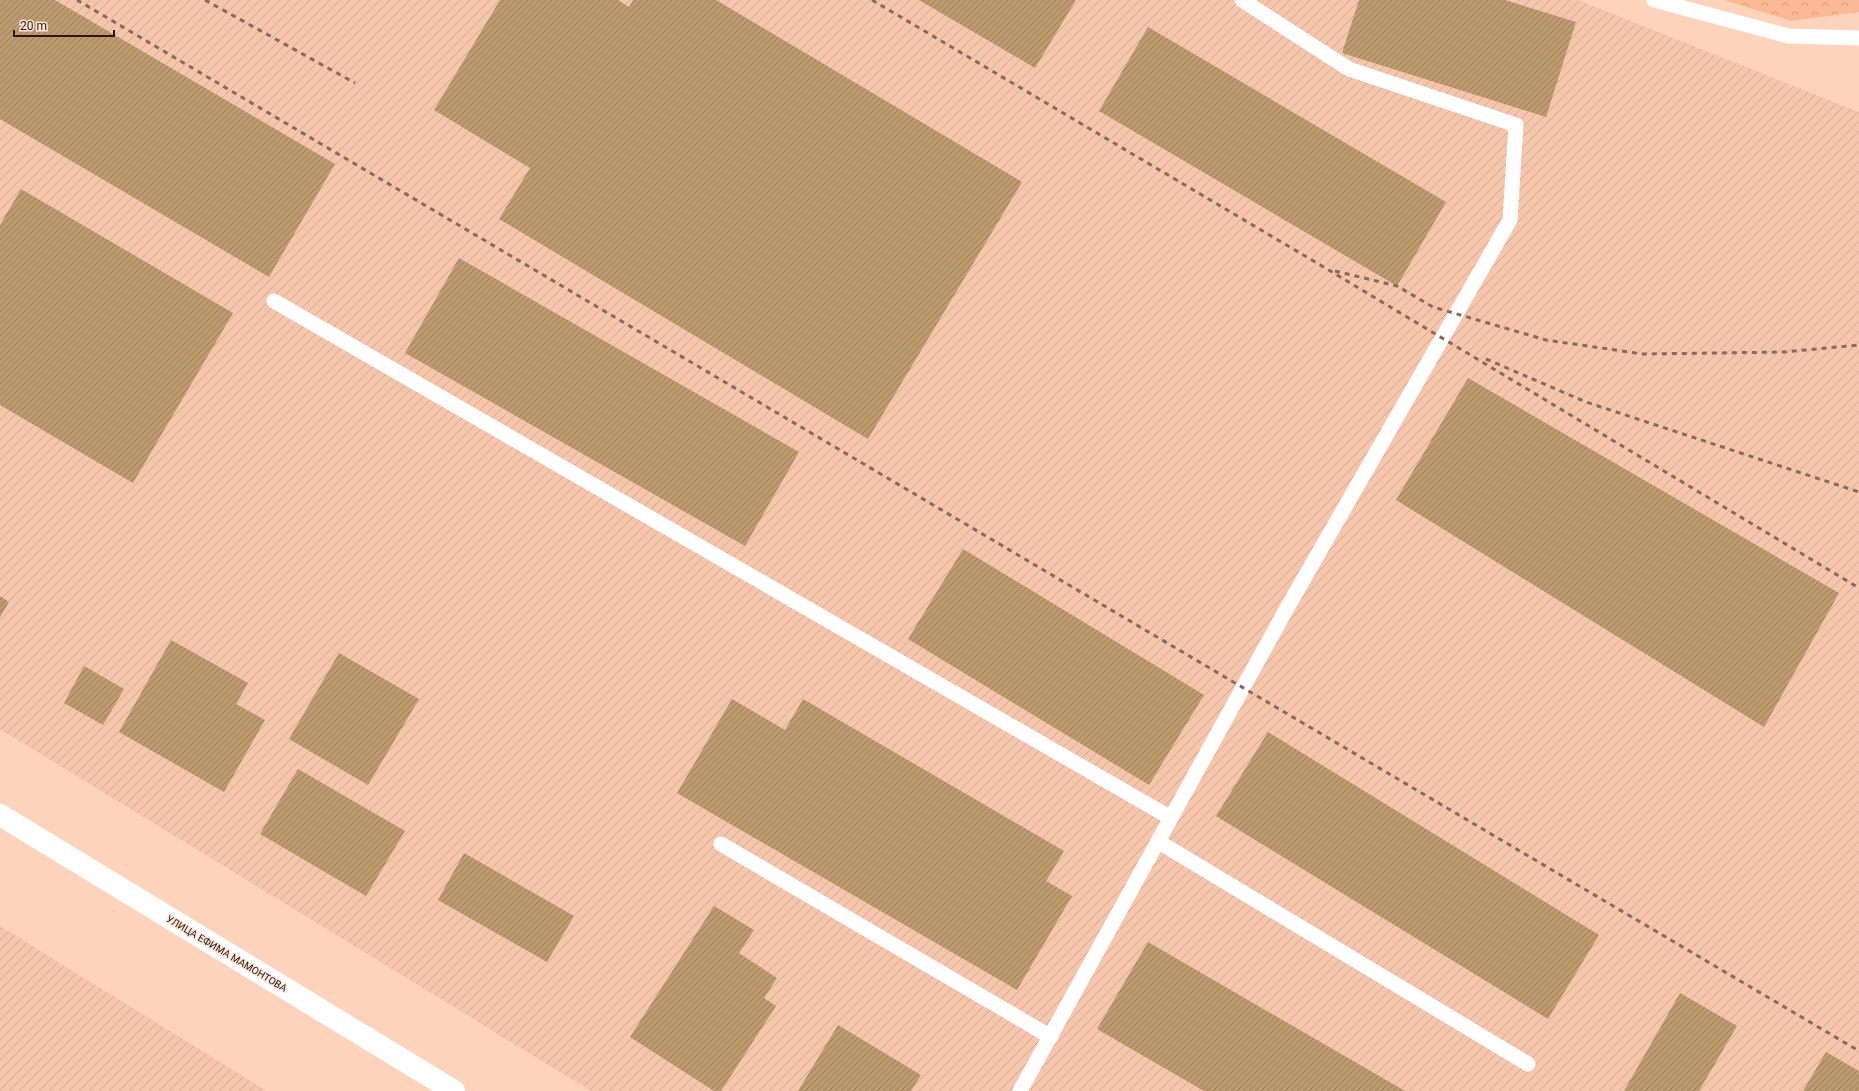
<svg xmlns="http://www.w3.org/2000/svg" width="1859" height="1091" viewBox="0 0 1859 1091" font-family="Roboto,sans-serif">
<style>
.industrial{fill:url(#industrial-furrows)}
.forest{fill:url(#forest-crowns)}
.building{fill:url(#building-hatch)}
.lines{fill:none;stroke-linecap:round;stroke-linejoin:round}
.service{stroke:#fff;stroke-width:15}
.minor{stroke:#fff;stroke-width:22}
.rail{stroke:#886a5a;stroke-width:3;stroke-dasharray:5 5;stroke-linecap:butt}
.labels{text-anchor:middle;stroke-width:3;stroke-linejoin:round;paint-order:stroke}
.street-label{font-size:10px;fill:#2b180d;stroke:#fce6da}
</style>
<defs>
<pattern id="industrial-furrows" width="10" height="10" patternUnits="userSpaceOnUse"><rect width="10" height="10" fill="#f5c5ac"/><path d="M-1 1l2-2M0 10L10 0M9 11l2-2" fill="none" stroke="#d2a893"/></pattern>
<pattern id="forest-crowns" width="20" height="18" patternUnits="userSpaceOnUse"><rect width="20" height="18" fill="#fbb995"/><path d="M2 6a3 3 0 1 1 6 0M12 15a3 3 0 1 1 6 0" fill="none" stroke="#d79e7f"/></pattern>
<pattern id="building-hatch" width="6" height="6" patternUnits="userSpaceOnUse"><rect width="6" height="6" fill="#be9a6f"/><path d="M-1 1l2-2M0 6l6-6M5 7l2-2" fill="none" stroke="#9b7d5a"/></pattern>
</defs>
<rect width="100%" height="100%" fill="#fed3bc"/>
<g class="industrial">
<polygon points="0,0 1578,0 1859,112 1859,1091 591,1091 0,729"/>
<polygon points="0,926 267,1091 0,1091"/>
</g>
<polygon class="forest" points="1724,0 1859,0 1859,12 1791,21"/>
<g class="building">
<polygon points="0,0 55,0 335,164 269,277 0,119"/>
<polygon points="500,0 618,0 629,7 633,0 716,0 1022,182 868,439 499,219 530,168 434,110"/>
<polygon points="919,0 1076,0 1035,68"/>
<polygon points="1359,0 1505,0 1576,22 1546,117 1342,53"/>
<polygon points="1148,27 1446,202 1397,286 1099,111"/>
<polygon points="21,189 233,313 133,483 0,405 0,225"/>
<polygon points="459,258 799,452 745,546 405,353"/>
<polygon points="1468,378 1839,593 1764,727 1396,500"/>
<polygon points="963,549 1204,695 1149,785 908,639"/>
<polygon points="0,596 9,602 0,617"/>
<polygon points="171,640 248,683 236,704 265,720 224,792 119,732"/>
<polygon points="339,653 419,699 368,785 289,739"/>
<polygon points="84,666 124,689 103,725 64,703"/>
<polygon points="732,699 785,730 803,699 1064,851 1046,881 1072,896 1017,990 677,793"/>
<polygon points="1268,732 1599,935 1548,1019 1216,816"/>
<polygon points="298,769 405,831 366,896 260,834"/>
<polygon points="464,853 574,916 547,962 438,900"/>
<polygon points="714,906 754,930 739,953 777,978 764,998 776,1006 721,1091 714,1091 630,1037"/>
<polygon points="1148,942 1405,1091 1204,1091 1097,1029"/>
<polygon points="1680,993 1737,1026 1699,1091 1624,1091"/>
<polygon points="838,1025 921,1075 911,1091 798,1091"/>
<polygon points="1826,1052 1859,1071 1859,1091 1803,1091"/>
</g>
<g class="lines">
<g class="service">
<polyline points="1654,0 1788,36 1859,38"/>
<polyline points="274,301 1171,818"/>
<polyline points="1159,842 1528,1064"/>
<polyline points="721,844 1051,1037"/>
<polyline points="1020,1091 1287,608 1510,220 1516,125 1349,69 1242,0"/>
</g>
<polyline class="minor" points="0,815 454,1091"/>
<g class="rail">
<polyline points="77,0 1859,1051"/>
<polyline points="205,0 355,83"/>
<polyline points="872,0 1327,269 1859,588"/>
<polyline points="1335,271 1397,286 1433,307 1546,340 1643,354 1784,352 1859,345"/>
<polyline points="1486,359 1586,402 1859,492"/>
</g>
</g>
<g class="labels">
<g class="street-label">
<text transform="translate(227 953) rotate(31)" y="4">УЛИЦА ЕФИМА МАМОНТОВА</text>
</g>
</g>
<path d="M14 30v6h100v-6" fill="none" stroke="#2b180d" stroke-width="2"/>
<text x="20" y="30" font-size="12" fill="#2b180d" stroke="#fce6da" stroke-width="3" paint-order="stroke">20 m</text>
</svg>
